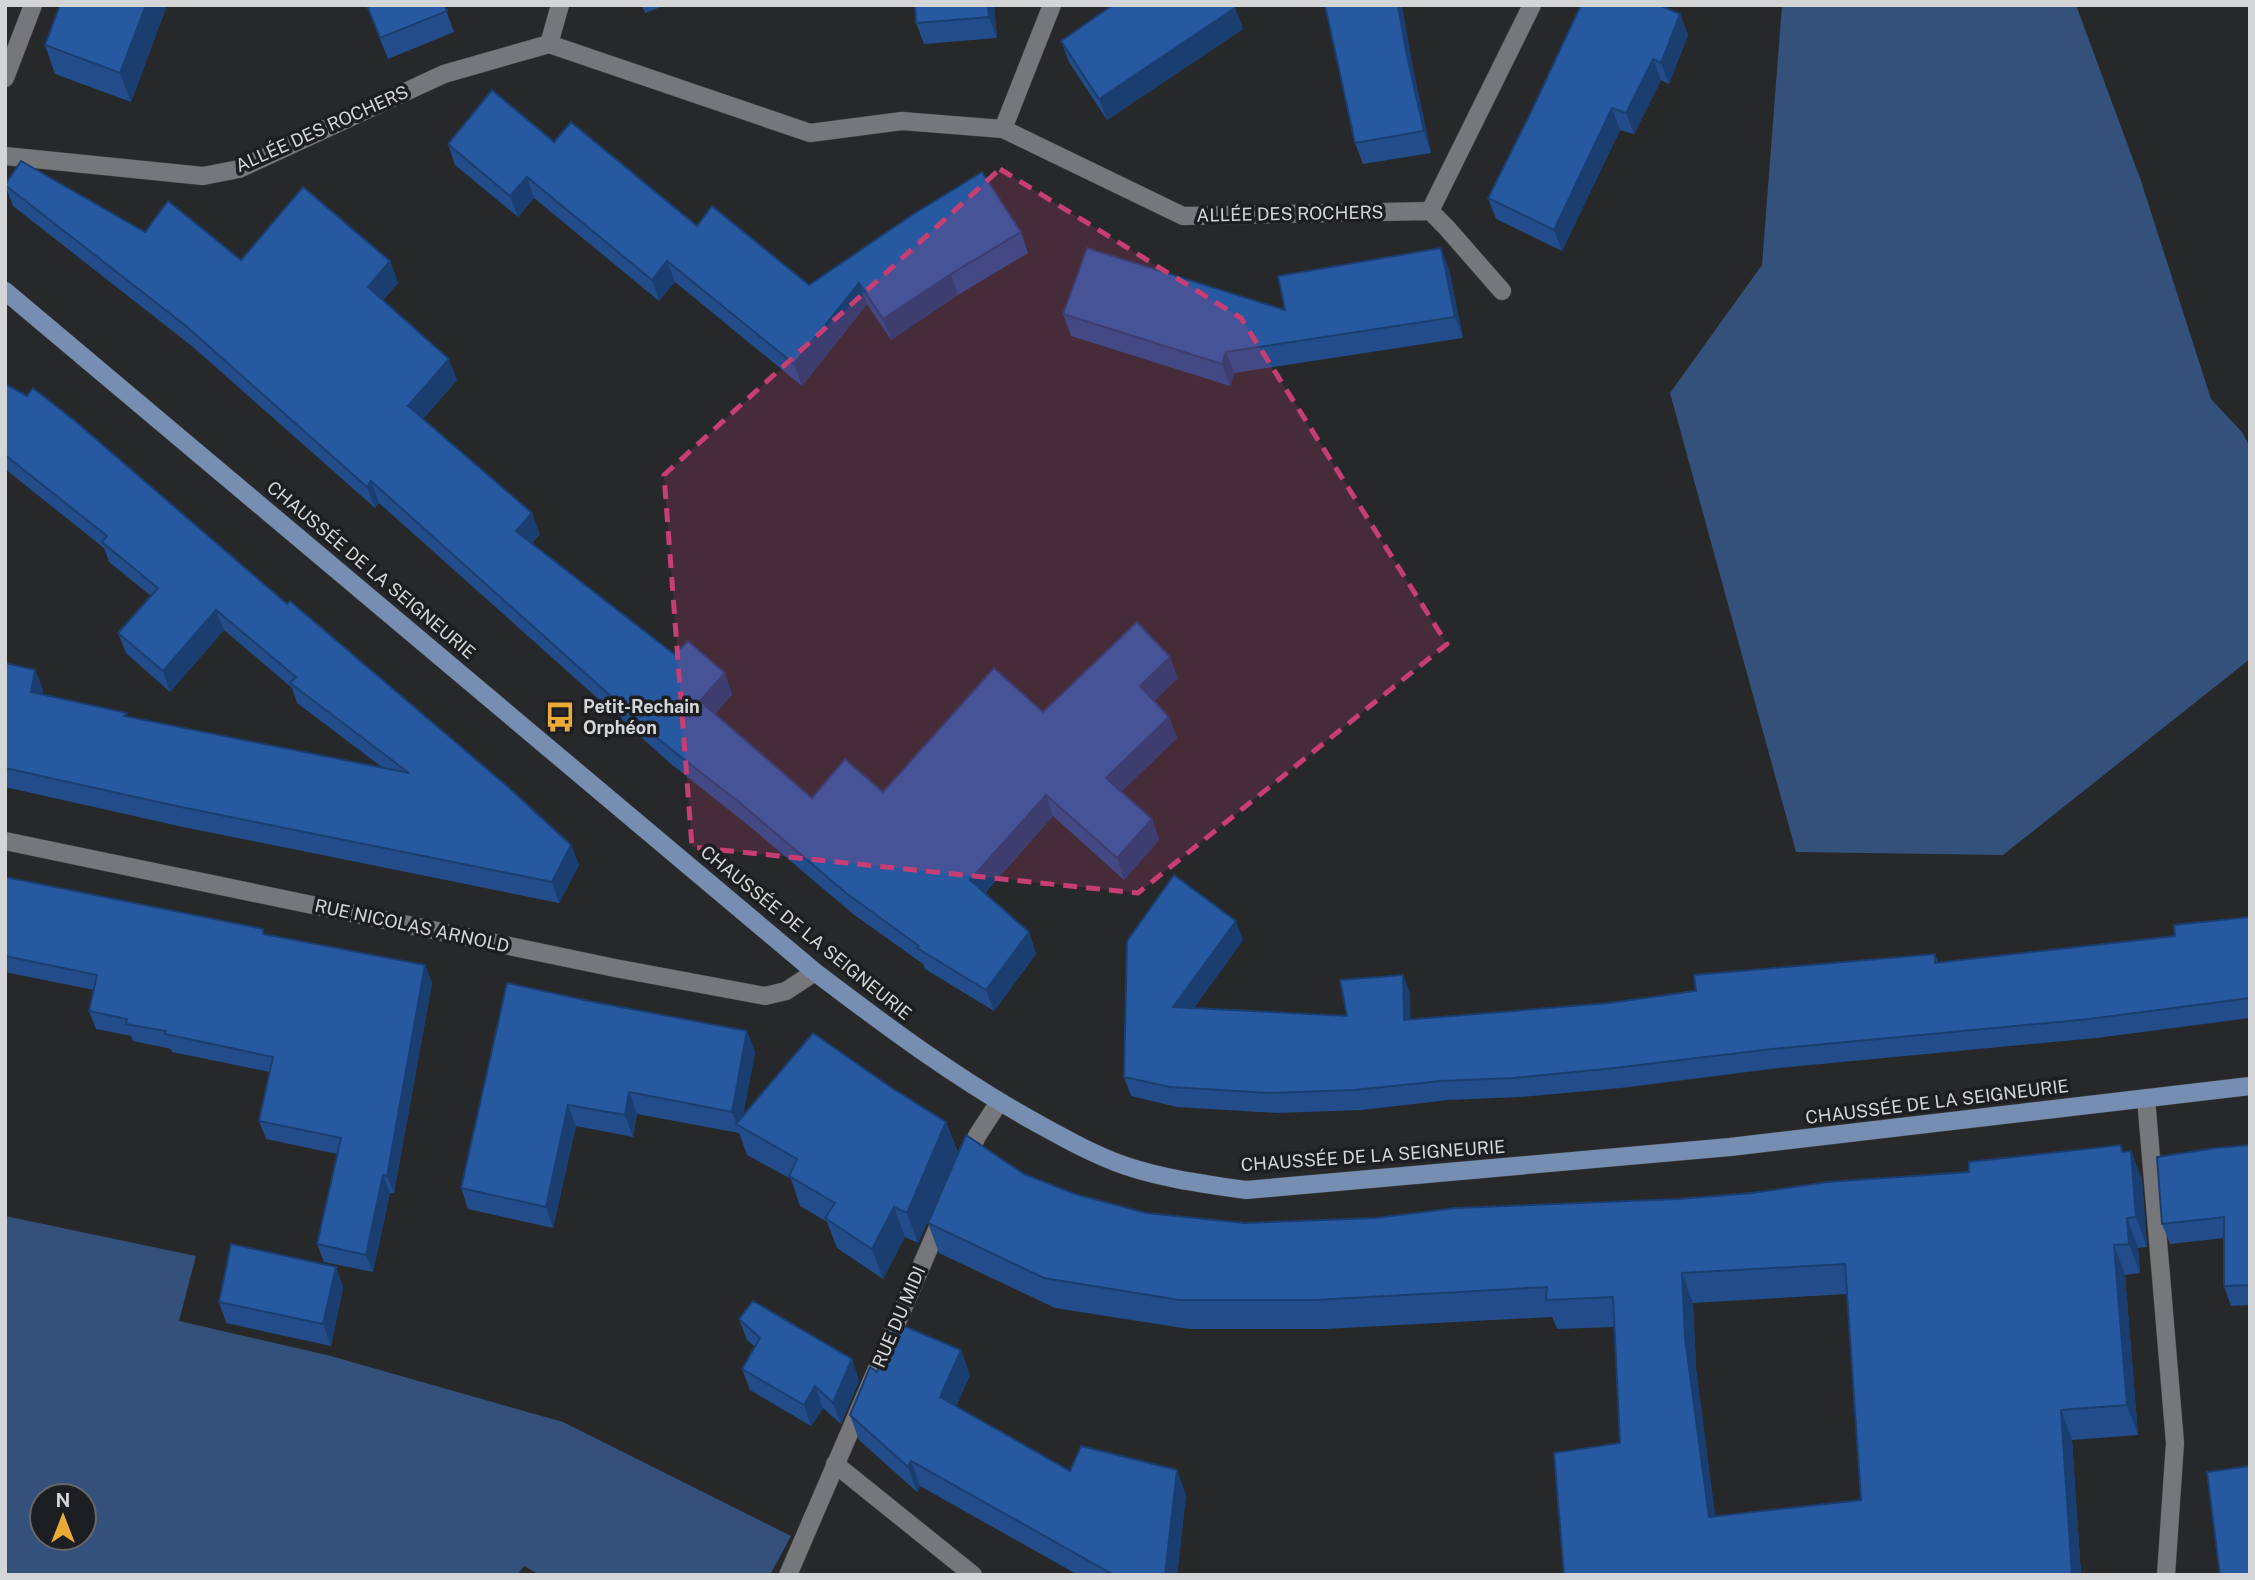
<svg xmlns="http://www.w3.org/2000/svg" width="2255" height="1580" viewBox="0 0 2255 1580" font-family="'Public Sans',sans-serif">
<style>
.green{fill:#34517b;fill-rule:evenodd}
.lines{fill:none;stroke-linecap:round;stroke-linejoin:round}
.minor-casing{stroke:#424446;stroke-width:19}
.major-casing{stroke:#424446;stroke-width:19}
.minor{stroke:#75777a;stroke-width:18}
.major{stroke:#758eb2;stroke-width:18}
.wall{fill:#224d8a;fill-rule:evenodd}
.shaded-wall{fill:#1b3e70}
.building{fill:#2759a0;stroke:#1b3e70;stroke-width:2;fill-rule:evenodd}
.marked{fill:#c63e74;fill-opacity:0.2;stroke:#c63e74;stroke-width:5;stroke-dasharray:14 9;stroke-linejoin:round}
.labels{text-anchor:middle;stroke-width:7;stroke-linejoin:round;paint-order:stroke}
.street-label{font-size:18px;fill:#d4d5d6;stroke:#1d1e21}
.poi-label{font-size:18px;font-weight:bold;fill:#d4d5d6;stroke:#1d1e21;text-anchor:start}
</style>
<rect width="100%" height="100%" fill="#26282a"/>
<g class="green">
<polygon points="1782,5 2076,5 2141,181 2211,399 2242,432 2250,447 2250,659 2003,855 1796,852 1670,393 1762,265"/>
<path d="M5,1216L196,1256L179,1321L327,1355L563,1422L791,1536L770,1575H540L524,1566L517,1575H5ZM42,1496H84V1538H42Z"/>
</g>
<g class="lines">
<g class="minor-casing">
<g id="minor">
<polyline points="549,44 560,5"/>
<polyline points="5,78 33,5"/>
<polyline points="1003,129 1052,5"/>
<polyline points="5,156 203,176 239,169 444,74 549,44 810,133 902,121 1003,129 1183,216 1430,211 1446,227 1502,291"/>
<polyline points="1430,211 1532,5"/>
<polyline points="5,841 615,968 765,996 786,991 815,972"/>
<polyline points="2146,1098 2175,1443 2166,1575"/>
<polyline points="965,1163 977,1136 999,1102"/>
<polyline points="835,1464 973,1575"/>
<polyline points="788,1575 942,1218"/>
</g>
</g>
<g class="major-casing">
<path id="major" d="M5,291L815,972C886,1026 957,1079 1035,1122C1064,1138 1094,1155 1126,1166C1165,1179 1205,1184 1246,1190L1730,1147L2250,1086"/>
</g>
<use href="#minor" class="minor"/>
<use href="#major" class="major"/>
</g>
<g class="wall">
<polygon points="167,5 131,102 55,74 45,45"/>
<polygon points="366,5 444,5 454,32 388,59"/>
<polygon points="642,5 666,5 645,13"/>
<polygon points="915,5 994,5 997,38 924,44 916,23"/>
<polygon points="1235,8 1243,29 1107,120 1069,62 1061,41"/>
<polygon points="1680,14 1688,35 1669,84 1661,80 1634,134 1620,130 1562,251 1496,219 1488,198"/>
<polygon points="1414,73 1431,153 1363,164 1355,143"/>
<polygon points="554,142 697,226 809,285 1021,232 1028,253 958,295 891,340 867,304 802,386 675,282 659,301 534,198 518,217 455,165 448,144"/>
<polygon points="5,185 145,232 241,260 390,261 398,283 383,300 457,380 423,419 540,534 532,543 674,654 732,694 715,714 812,798 883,792 1043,712 1178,678 1154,701 1169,717 1177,738 1121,792 1152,819 1159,840 1124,880 1053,816 985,893 1029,932 1036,954 994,1011 925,969 923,964 853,914 748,825 671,764 379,503 375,508 193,347 13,206"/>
<polygon points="1449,269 1463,338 1234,373 1230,386 1071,336 1063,314 1285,310"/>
<polygon points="5,384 287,604 571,845 579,865 559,903 183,827 5,787 5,663 35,670 43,690 42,694 128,717 383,768 297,703 292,688 224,630 170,692 126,653 118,633 151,596 109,562 104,548 5,469"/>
<polygon points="5,877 265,934 425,965 432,983 394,1193 390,1193 373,1272 324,1262 317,1244 337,1154 266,1139 259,1121 270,1072 172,1052 171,1049 133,1041 131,1036 96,1029 89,1011 94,990 5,972"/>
<polygon points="2250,917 2250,1018 2096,1038 1779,1068 1621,1088 1520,1097 1448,1100 1362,1110 1277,1113 1177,1107 1131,1096 1124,1077 1243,940 1194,1008 1347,1016 1403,975 1410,994 1410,1020 1609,1003 1935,954 1938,963 2175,936"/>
<polygon points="589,1001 747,1031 755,1052 743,1116 892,1088 946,1122 958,1152 918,1243 905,1237 883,1279 837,1248 827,1222 800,1206 791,1179 747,1155 739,1133 637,1114 633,1137 576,1126 553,1228 468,1209 461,1188"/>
<polygon points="2250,1145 2250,1305 2231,1306 2224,1286 2224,1238 2170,1244 2162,1224"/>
<path d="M2131,1151L2142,1180L2147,1247L2138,1248L2140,1273L2125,1275L2138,1435L2072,1440L2081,1575H1564L1620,1443L1614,1327L1557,1329L1552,1317L1325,1329H1189L1055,1308L939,1253L928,1223L1024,1174L1075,1194L1146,1213L1244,1223L1376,1218L1678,1199L1969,1172ZM1847,1294L1861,1500L1715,1516L1696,1368L1693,1303Z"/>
<polygon points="336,1267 343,1288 331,1346 226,1323 219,1302"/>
<polygon points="739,1319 852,1359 859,1381 841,1424 823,1408 811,1426 750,1390 742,1369 755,1347 747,1340"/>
<polygon points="961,1350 970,1375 956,1406 1070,1471 1186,1495 1177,1575 1078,1575 920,1486 917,1492 859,1440 850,1415 877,1372"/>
</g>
<g class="shaded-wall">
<polygon points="146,5 167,5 131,102 120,73"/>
<polygon points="988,5 994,5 997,38 989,17"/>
<polygon points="1398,5 1402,5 1414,73 1431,153 1424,131 1406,51"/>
<polygon points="1235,8 1243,29 1107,120 1099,99"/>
<polygon points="1680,14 1688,35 1669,84 1661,63"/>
<polygon points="1653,59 1661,80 1634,134 1626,113"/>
<polygon points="1612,108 1620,130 1562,251 1554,230"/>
<polygon points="527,177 534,198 518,217 510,196"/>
<polygon points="1441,248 1449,269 1463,338 1455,317"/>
<polygon points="390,261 398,283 376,308 368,287"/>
<polygon points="667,261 675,282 659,301 652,280"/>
<polygon points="951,274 958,295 891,340 883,319"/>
<polygon points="859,283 867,304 802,386 794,364"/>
<polygon points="1226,352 1234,373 1230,386 1222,364"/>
<polygon points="449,359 457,380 415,428 408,406"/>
<polygon points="371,481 379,503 375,508 367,487"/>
<polygon points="532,513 540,534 524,552 516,531"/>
<polygon points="216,610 224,630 170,692 163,671"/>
<polygon points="1170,657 1178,678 1148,707 1140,686"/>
<polygon points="35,670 43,690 38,712 31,692"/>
<polygon points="725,673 732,694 708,723 700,701"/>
<polygon points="1169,717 1177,738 1114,799 1106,778"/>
<polygon points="1046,795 1053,816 977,901 970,880"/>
<polygon points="1152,819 1159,840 1124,880 1117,858"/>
<polygon points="571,845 579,865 559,903 552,882"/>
<polygon points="1236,921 1243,940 1180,1027 1173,1007"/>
<polygon points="1029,932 1036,954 994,1011 986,990"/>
<polygon points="425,965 432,983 394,1193 387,1176"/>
<polygon points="1403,975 1410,994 1411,1040 1404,1020"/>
<polygon points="747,1031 755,1052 741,1127 737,1125 732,1112"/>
<polygon points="629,1092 637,1114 633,1137 625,1115"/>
<polygon points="568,1105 576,1126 553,1228 546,1207"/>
<polygon points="946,1122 958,1152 918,1243 907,1213"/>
<polygon points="2131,1151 2142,1180 2147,1247 2136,1217"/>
<polygon points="383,1175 390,1193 373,1272 366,1255"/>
<polygon points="894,1207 905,1237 883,1279 872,1249"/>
<polygon points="2127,1218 2138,1248 2140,1273 2129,1244"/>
<polygon points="2114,1245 2125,1275 2138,1435 2127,1405"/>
<polygon points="336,1267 343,1288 331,1346 323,1324"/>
<polygon points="1682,1273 1693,1303 1696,1368 1719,1547 1709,1517 1685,1338"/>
<polygon points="961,1350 970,1375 949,1422 940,1397"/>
<polygon points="852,1359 859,1381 841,1424 833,1403"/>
<polygon points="815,1386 823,1408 811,1426 804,1405"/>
<polygon points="2061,1410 2072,1440 2081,1575 2072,1575"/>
<polygon points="911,1461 920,1486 917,1492 908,1467"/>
<polygon points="1177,1470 1186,1495 1177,1575 1165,1575"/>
</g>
<g class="building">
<polygon points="60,5 146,5 120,73 45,45"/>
<polygon points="367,5 444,5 447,11 380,38"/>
<polygon points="915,5 988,5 989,17 916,23"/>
<polygon points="1113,5 1233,5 1235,8 1099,99 1061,41"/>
<polygon points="1325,5 1398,5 1406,51 1424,131 1355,143"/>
<polygon points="1581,5 1659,5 1680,14 1661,63 1653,59 1626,113 1612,108 1554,230 1488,198 1530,114"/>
<polygon points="492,90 554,142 571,122 697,226 712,206 809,285 912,215 982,172 1021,232 951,274 883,319 859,283 794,364 667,261 652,280 527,177 510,196 448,144"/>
<polygon points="21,161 145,232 168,201 241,260 303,187 390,261 368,287 449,359 408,406 532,513 516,531 674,654 688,641 725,673 700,701 812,798 845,759 883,792 994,668 1043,712 1137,622 1170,657 1140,686 1169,717 1106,778 1152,819 1117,858 1046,795 970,880 1029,932 986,990 917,948 919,946 846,893 740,803 663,743 371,481 367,487 186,326 5,185"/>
<polygon points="1087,248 1285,310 1278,276 1441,248 1455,317 1226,352 1222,364 1063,314"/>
<polygon points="5,384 27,396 33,388 75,421 287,604 290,601 507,786 571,845 552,882 176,806 5,768 5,663 35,670 31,692 127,713 124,716 409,773 290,683 296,677 216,610 163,671 118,633 158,588 102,542 107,536 5,455"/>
<polygon points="1174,875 1236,921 1173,1007 1347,1016 1340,980 1403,975 1404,1020 1609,1003 1696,991 1694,975 1935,954 1935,963 2175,936 2174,925 2250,917 2250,998 2089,1019 1772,1049 1614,1068 1513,1078 1441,1081 1354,1090 1270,1093 1170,1087 1124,1077 1127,941"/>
<polygon points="5,877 263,929 263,934 425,965 387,1176 383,1175 366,1255 317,1244 341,1138 259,1121 273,1057 165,1034 166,1031 126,1024 127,1019 89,1011 97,975 5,956"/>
<polygon points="507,983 589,1001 747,1031 732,1112 629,1092 625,1115 568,1105 546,1207 461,1188"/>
<polygon points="813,1033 892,1088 946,1122 907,1213 894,1207 872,1249 825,1218 835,1203 789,1176 797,1159 736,1124"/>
<path d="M966,1135L1024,1174L1075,1194L1146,1213L1244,1223L1376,1218L1455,1208L1678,1199L1752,1193L1827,1182L1969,1172V1162L2121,1145L2122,1152L2131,1151L2136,1217L2127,1218L2129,1244L2114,1245L2127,1405L2061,1410L2072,1575H1564L1554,1453L1620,1443L1613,1297L1546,1300L1547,1287L1315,1300H1179L1044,1278L928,1223ZM1845,1264L1861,1500L1709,1517L1685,1338L1682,1273Z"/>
<polygon points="2250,1145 2250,1285 2224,1286 2224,1217 2162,1224 2157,1157 2216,1148"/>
<polygon points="231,1244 336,1267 323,1324 219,1302"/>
<polygon points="753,1301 852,1359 833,1403 815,1386 804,1405 742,1369 760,1338 739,1319"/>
<polygon points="897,1323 961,1350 940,1397 1070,1471 1081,1446 1177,1470 1165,1575 1114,1575 911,1461 908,1467 850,1415 870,1367 877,1372"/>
<polygon points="2250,1466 2250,1575 2220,1575 2207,1472"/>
</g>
<path class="marked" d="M1000,169L1241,318L1447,644L1138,893L692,847L664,475Z"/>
<defs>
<g id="bus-bare" transform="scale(2.415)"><path d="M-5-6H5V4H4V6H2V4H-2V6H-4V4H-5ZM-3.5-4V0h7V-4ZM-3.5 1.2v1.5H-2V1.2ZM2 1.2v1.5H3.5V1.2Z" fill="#eaaa38" stroke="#1d1e21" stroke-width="2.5" paint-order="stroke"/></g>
</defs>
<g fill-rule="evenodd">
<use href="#bus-bare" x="560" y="717"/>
</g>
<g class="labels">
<g class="street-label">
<text transform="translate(322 129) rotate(-24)" y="6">ALLÉE DES ROCHERS</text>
<text transform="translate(1290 214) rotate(-1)" y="6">ALLÉE DES ROCHERS</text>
<text transform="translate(371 570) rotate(40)" y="6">CHAUSSÉE DE LA SEIGNEURIE</text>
<text transform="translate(412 926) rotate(12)" y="6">RUE NICOLAS ARNOLD</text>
<text transform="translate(806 933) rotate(39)" y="6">CHAUSSÉE DE LA SEIGNEURIE</text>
<text transform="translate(1937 1102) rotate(-7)" y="6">CHAUSSÉE DE LA SEIGNEURIE</text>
<text transform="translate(1373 1156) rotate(-4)" y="6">CHAUSSÉE DE LA SEIGNEURIE</text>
<text transform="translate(899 1317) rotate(-67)" y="6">RUE DU MIDI</text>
</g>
<g class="poi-label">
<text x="583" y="713">Petit-Rechain<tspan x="583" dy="21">Orphéon</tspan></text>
</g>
</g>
<rect width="2255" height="1580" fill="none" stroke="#d4d5d6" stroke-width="14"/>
<g transform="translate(63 1517)"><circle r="33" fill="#1d1e21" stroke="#666769" stroke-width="2"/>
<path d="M0-5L12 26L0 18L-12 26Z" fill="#eaaa38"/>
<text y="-10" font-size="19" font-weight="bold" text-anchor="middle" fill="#d4d5d6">N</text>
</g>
</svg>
